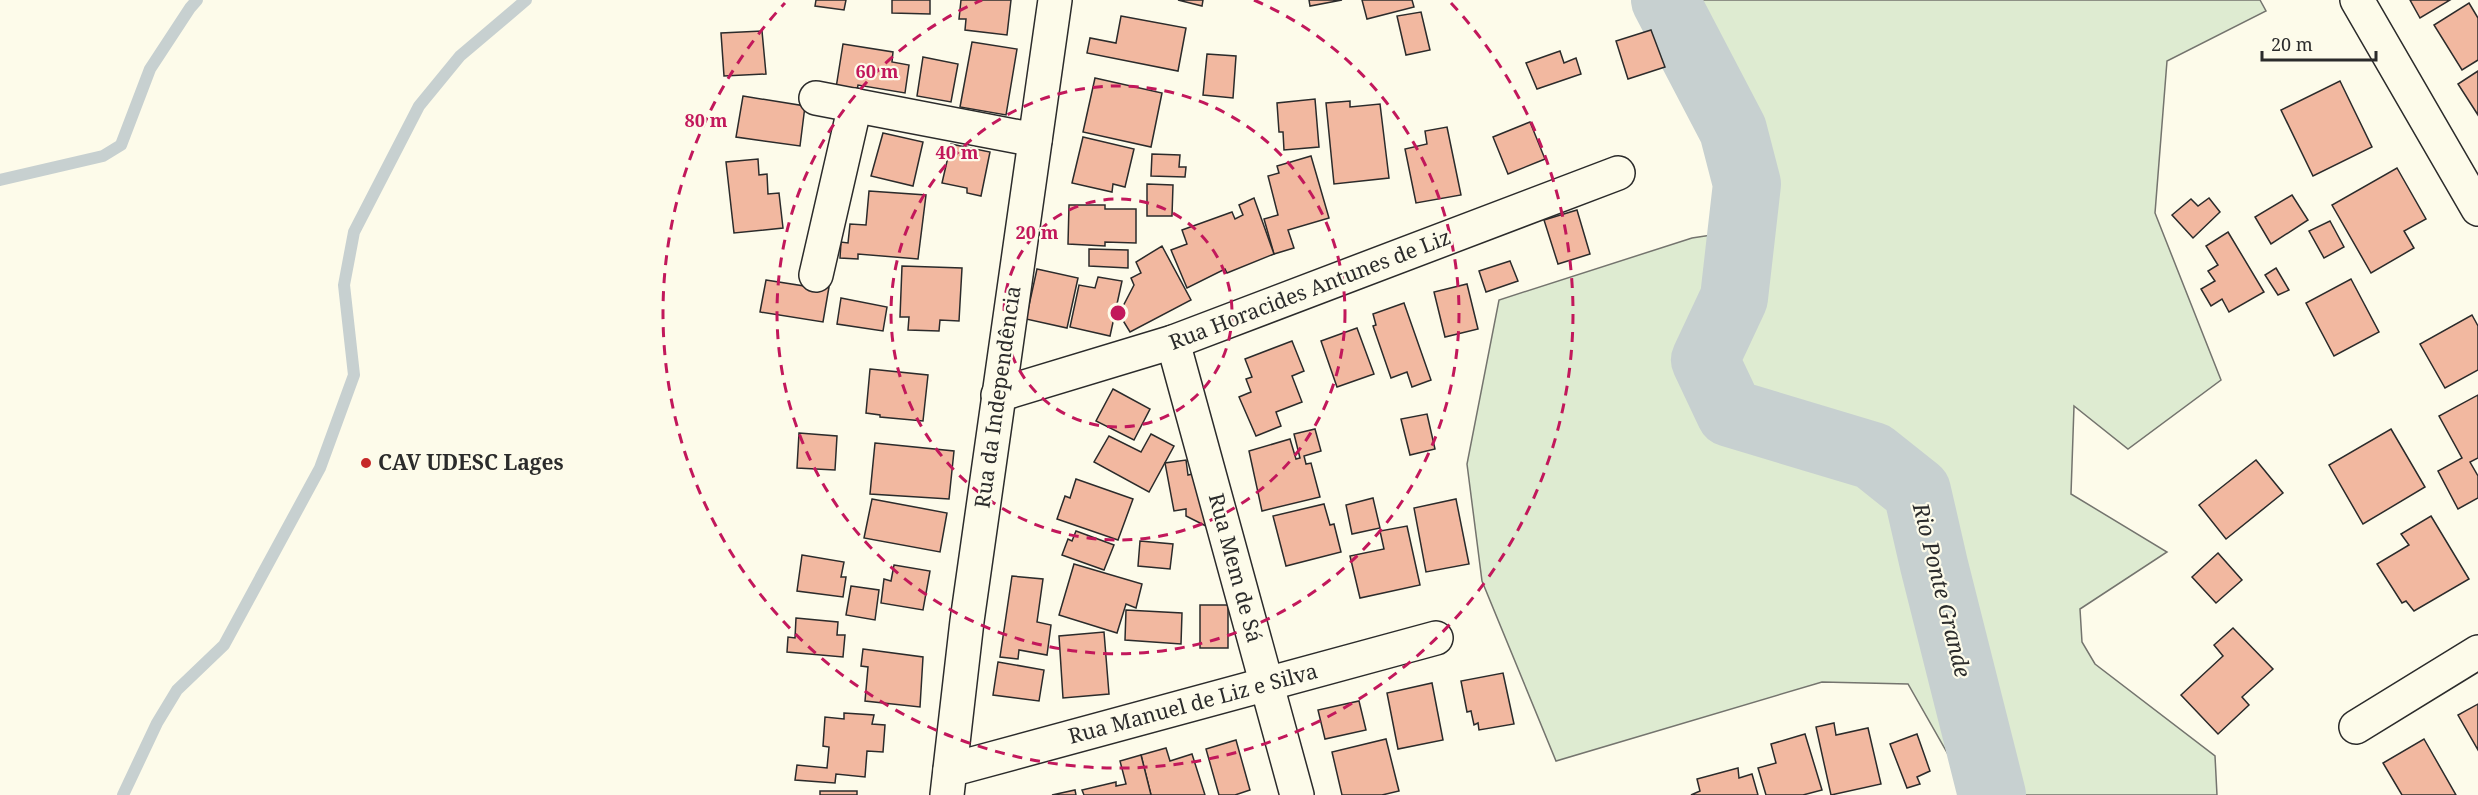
<svg xmlns="http://www.w3.org/2000/svg" width="2478" height="795" viewBox="0 0 2478 795" font-family="'Noto Serif',serif">
<style>
.green{fill:#deebd1;stroke:#74746e;stroke-width:1.5}
.lines{fill:none;stroke-linecap:round;stroke-linejoin:round}
.stream{stroke:#c7d0d0;stroke-width:12}
.river{stroke:#c7d0d0;stroke-width:68}
.building{fill:#f2b8a0;stroke:#2b2b2b;stroke-width:1.5}
.minor-casing{stroke:#2b2b2b;stroke-width:36}
.minor{stroke:#fdfbea;stroke-width:33}
.ring{fill:none;stroke:#c2185b;stroke-width:3;stroke-dasharray:10 8}
.poi-dot{fill:#c62828;stroke:#fdfbea;stroke-width:2}
.labels{text-anchor:middle;stroke-width:4.5;stroke-linejoin:round;paint-order:stroke}
.street-label{font-size:21px;fill:#2b2b2b;stroke:#fdfbea}
.poi-label{font-size:21px;font-weight:bold;fill:#2b2b2b;stroke:#fdfbea;text-anchor:start}
.water-label{font-size:22px;font-style:italic;fill:#2b2b2b;stroke:#fdfbea}
.centre{fill:#c2185b;stroke:#fdfbea;stroke-width:3}
.ring-label{font-size:18px;text-anchor:middle;font-weight:bold;fill:#c2185b;stroke:#fdfbea;stroke-width:4.5;stroke-linejoin:round;paint-order:stroke}
</style>
<rect width="100%" height="100%" fill="#fdfbea"/>
<polygon class="green" points="1646,0 2260,0 2266,11 2167,61 2155,213 2221,380 2128,449 2074,406 2071,494 2167,552 2080,609 2082,642 2095,664 2215,756 2217,795 1961,795 1957,770 1908,684 1822,682 1556,761 1482,581 1467,464 1499,300 1692,238 1758,228"/>
<g class="lines">
<g class="stream">
<polyline points="0,180 103,156 121,145 150,69 190,8 197,0"/>
<polyline points="123,795 157,723 177,690 224,645 320,468 354,375 344,285 354,232 419,106 460,56 526,0"/>
</g>
<polyline class="river" points="1665,0 1733,130 1747,184 1734,298 1705,360 1730,413 1873,456 1917,491 1934,565 1992,795"/>
</g>
<g class="building">
<polygon points="816,0 846,0 844,10 815,6"/>
<polygon points="892,0 930,0 930,14 892,13"/>
<polygon points="961,0 1011,0 1007,35 965,30 966,19 959,19"/>
<polygon points="1178,0 1203,0 1202,6"/>
<polygon points="1309,0 1342,0 1310,6"/>
<polygon points="1362,0 1412,0 1414,7 1367,19"/>
<polygon points="2410,0 2450,0 2420,18"/>
<polygon points="2469,3 2478,18 2478,60 2462,70 2434,25"/>
<polygon points="1421,12 1430,50 1406,55 1397,16"/>
<polygon points="1121,16 1186,28 1178,71 1087,53 1090,38 1116,43"/>
<polygon points="1651,30 1665,67 1628,79 1616,41"/>
<polygon points="762,31 766,74 724,76 721,33"/>
<polygon points="972,42 1017,49 1006,115 960,107"/>
<polygon points="843,44 893,52 892,62 909,65 905,93 858,85 857,91 836,88"/>
<polygon points="1560,51 1564,63 1576,58 1581,74 1537,89 1526,63"/>
<polygon points="1207,54 1236,56 1233,98 1203,95"/>
<polygon points="923,57 958,64 951,102 917,96"/>
<polygon points="2478,71 2478,115 2458,84"/>
<polygon points="1095,78 1162,93 1151,147 1083,132"/>
<polygon points="2340,81 2372,147 2313,176 2281,110"/>
<polygon points="743,96 805,106 800,146 736,137"/>
<polygon points="1315,99 1319,147 1284,150 1283,132 1279,132 1277,103"/>
<polygon points="1350,101 1350,107 1380,104 1389,178 1334,184 1326,103"/>
<polygon points="1530,122 1545,159 1508,174 1493,137"/>
<polygon points="1447,127 1461,195 1416,203 1405,149 1427,144 1425,131"/>
<polygon points="883,133 923,142 913,186 871,176"/>
<polygon points="1083,137 1134,149 1125,187 1113,184 1112,192 1072,183"/>
<polygon points="951,144 990,152 981,196 967,193 967,188 942,183"/>
<polygon points="1152,154 1180,155 1179,167 1186,167 1185,177 1151,176"/>
<polygon points="1311,156 1329,218 1288,230 1294,248 1274,254 1264,219 1278,215 1268,176 1279,173 1277,166"/>
<polygon points="758,159 759,175 767,174 768,194 779,193 783,228 734,233 726,162"/>
<polygon points="2397,168 2426,219 2404,231 2414,248 2371,273 2332,205"/>
<polygon points="1147,184 1173,185 1172,216 1147,216"/>
<polygon points="869,191 926,195 918,259 858,254 858,259 840,258 841,242 848,243 850,224 866,225"/>
<polygon points="2292,195 2308,220 2271,244 2255,217"/>
<polygon points="1254,198 1274,254 1227,273 1225,269 1187,288 1171,250 1187,244 1182,230 1232,212 1235,219 1243,215 1239,205"/>
<polygon points="2209,198 2220,212 2193,238 2172,215 2191,199 2198,206"/>
<polygon points="1069,205 1105,205 1105,209 1136,209 1136,243 1105,242 1105,246 1068,244"/>
<polygon points="1577,210 1590,254 1558,264 1544,220"/>
<polygon points="2330,221 2344,247 2324,258 2309,231"/>
<polygon points="2228,232 2264,292 2229,312 2222,299 2211,306 2201,289 2215,281 2208,271 2218,265 2206,246"/>
<polygon points="1162,246 1191,300 1130,332 1119,314 1134,285 1131,278 1141,273 1136,262"/>
<polygon points="1089,249 1128,250 1128,268 1089,266"/>
<polygon points="1510,261 1518,281 1486,292 1479,271"/>
<polygon points="902,266 962,268 959,321 940,320 939,331 908,330 909,317 900,317"/>
<polygon points="2276,268 2289,290 2278,295 2265,275"/>
<polygon points="1037,269 1078,278 1067,328 1026,319"/>
<polygon points="1098,277 1122,281 1110,336 1070,327 1079,285 1095,288"/>
<polygon points="2351,279 2379,332 2334,356 2306,303"/>
<polygon points="766,280 811,287 811,283 829,287 823,322 760,312"/>
<polygon points="1467,284 1478,329 1445,337 1434,292"/>
<polygon points="841,298 887,307 883,331 837,324"/>
<polygon points="1404,303 1431,380 1412,387 1407,372 1391,378 1373,326 1376,325 1373,314"/>
<polygon points="2472,315 2478,326 2478,370 2445,388 2420,344"/>
<polygon points="1357,328 1374,374 1337,387 1321,341"/>
<polygon points="1292,341 1304,371 1292,376 1302,402 1276,412 1281,426 1256,436 1239,397 1251,392 1246,379 1252,377 1245,359"/>
<polygon points="870,369 928,375 923,421 880,417 880,415 866,413"/>
<polygon points="1113,389 1150,409 1134,440 1096,421"/>
<polygon points="2478,395 2478,458 2470,462 2478,476 2478,498 2458,509 2438,471 2462,458 2439,416"/>
<polygon points="1427,414 1435,449 1410,455 1401,419"/>
<polygon points="1315,429 1321,451 1304,456 1306,464 1311,463 1320,497 1262,511 1249,451 1290,439 1296,459 1300,458 1294,434"/>
<polygon points="2391,429 2425,487 2363,524 2329,465"/>
<polygon points="799,433 837,436 835,470 797,468"/>
<polygon points="1151,434 1174,446 1149,492 1094,462 1109,436 1141,452"/>
<polygon points="875,443 954,451 949,499 870,494"/>
<polygon points="1186,460 1188,475 1201,472 1214,530 1186,516 1186,509 1174,511 1165,463"/>
<polygon points="2256,460 2283,493 2226,539 2199,505"/>
<polygon points="1076,479 1133,499 1118,540 1057,519 1065,496 1070,498"/>
<polygon points="1373,498 1380,528 1352,534 1346,505"/>
<polygon points="872,499 947,513 940,552 864,538"/>
<polygon points="1456,499 1469,564 1426,572 1414,508"/>
<polygon points="1324,504 1330,525 1334,524 1341,552 1286,566 1273,516"/>
<polygon points="2431,516 2469,579 2414,611 2406,601 2402,603 2377,564 2409,545 2401,534"/>
<polygon points="1407,526 1420,585 1360,598 1350,556 1384,549 1380,531"/>
<polygon points="1076,531 1114,545 1104,570 1062,555 1068,539 1072,541"/>
<polygon points="1140,541 1173,544 1170,569 1138,566"/>
<polygon points="2218,553 2242,580 2216,603 2192,577"/>
<polygon points="802,555 844,562 841,577 846,577 843,597 797,591"/>
<polygon points="1074,564 1142,584 1136,608 1126,604 1117,633 1059,615"/>
<polygon points="894,565 930,571 923,610 881,603 884,579 891,581"/>
<polygon points="1012,576 1043,579 1037,622 1051,625 1047,655 1019,650 1018,659 1000,657"/>
<polygon points="851,586 879,590 875,620 846,615"/>
<rect x="1200" y="605" width="28" height="43"/>
<polygon points="1126,610 1182,613 1181,644 1125,640"/>
<polygon points="796,618 838,622 837,635 845,635 843,657 787,652 788,637 795,638"/>
<polygon points="2233,628 2273,669 2242,697 2249,705 2218,734 2181,695 2223,656 2214,645"/>
<polygon points="1104,632 1109,694 1063,698 1059,636"/>
<polygon points="863,649 923,657 920,707 865,701 868,667 861,666"/>
<polygon points="998,662 1044,670 1039,701 993,695"/>
<polygon points="1503,673 1514,724 1479,730 1478,723 1474,725 1471,711 1467,712 1461,681"/>
<polygon points="1432,683 1443,740 1398,749 1387,693"/>
<polygon points="1359,701 1366,730 1325,739 1318,710"/>
<polygon points="2478,704 2478,750 2458,715"/>
<polygon points="844,713 874,715 872,724 885,725 883,752 867,751 865,777 836,774 835,783 795,780 797,765 827,768 829,747 823,746 825,717 844,719"/>
<polygon points="1834,723 1836,735 1868,728 1881,784 1831,795 1816,727"/>
<polygon points="1805,734 1822,790 1803,795 1766,795 1758,768 1776,763 1771,744"/>
<polygon points="1917,734 1930,771 1917,777 1920,784 1907,788 1890,744"/>
<polygon points="1386,739 1399,791 1382,795 1342,795 1332,752"/>
<polygon points="2424,739 2456,795 2402,795 2383,763"/>
<polygon points="1236,740 1250,790 1235,795 1219,795 1206,749"/>
<polygon points="1166,748 1170,761 1192,754 1205,795 1151,795 1141,755"/>
<polygon points="1141,755 1151,795 1084,795 1082,790 1116,782 1116,786 1126,784 1120,761"/>
<polygon points="1738,768 1739,778 1752,774 1758,795 1691,795 1700,791 1697,779"/>
<polygon points="1075,790 1076,795 1052,795"/>
<rect x="820" y="791" width="37" height="4"/>
</g>
<g class="lines">
<g class="minor-casing">
<g id="minor">
<polyline points="2357,0 2478,209"/>
<polyline points="816,98 1035,140"/>
<polyline points="816,275 855,105"/>
<polyline points="1173,342 1297,795"/>
<polyline points="998,395 1173,342 1618,173"/>
<polyline points="2356,727 2478,652"/>
<polyline points="950,770 1436,638"/>
<polyline points="947,795 967,621 1055,0"/>
</g>
</g>
<use href="#minor" class="minor"/>
</g>
<g class="ring">
<circle cx="1118" cy="313" r="114"/>
<circle cx="1118" cy="313" r="227"/>
<path d="M1254 0A341 341 0 1 1 982 0"/>
<path d="M1451 3A455 455 0 1 1 785 3"/>
</g>
<circle class="poi-dot" cx="366" cy="463" r="6"/>
<g class="labels">
<g class="street-label">
<text transform="translate(1310 290) rotate(-21)" y="7">Rua Horacides Antunes de Liz</text>
<text transform="translate(998 397) rotate(-82)" y="7">Rua da Independência</text>
<text transform="translate(1235 568) rotate(75)" y="7">Rua Mem de Sá</text>
<text transform="translate(1193 704) rotate(-15)" y="7">Rua Manuel de Liz e Silva</text>
</g>
<g class="poi-label">
<text x="378" y="470">CAV UDESC Lages</text>
</g>
<g class="water-label">
<text transform="translate(1942 590) rotate(76)" y="8">Rio Ponte Grande</text>
</g>
</g>
<circle cx="1118" cy="313" r="9" class="centre"/>
<g class="ring-label">
<text x="877" y="78">60 m</text>
<text x="706" y="127">80 m</text>
<text x="957" y="159">40 m</text>
<text x="1037" y="239">20 m</text>
</g>
<path d="M2262 51v9h114v-9" fill="none" stroke="#2b2b2b" stroke-width="3"/>
<text x="2271" y="51" font-size="18" fill="#2b2b2b" stroke="#fdfbea" stroke-width="4.5" paint-order="stroke">20 m</text>
</svg>
